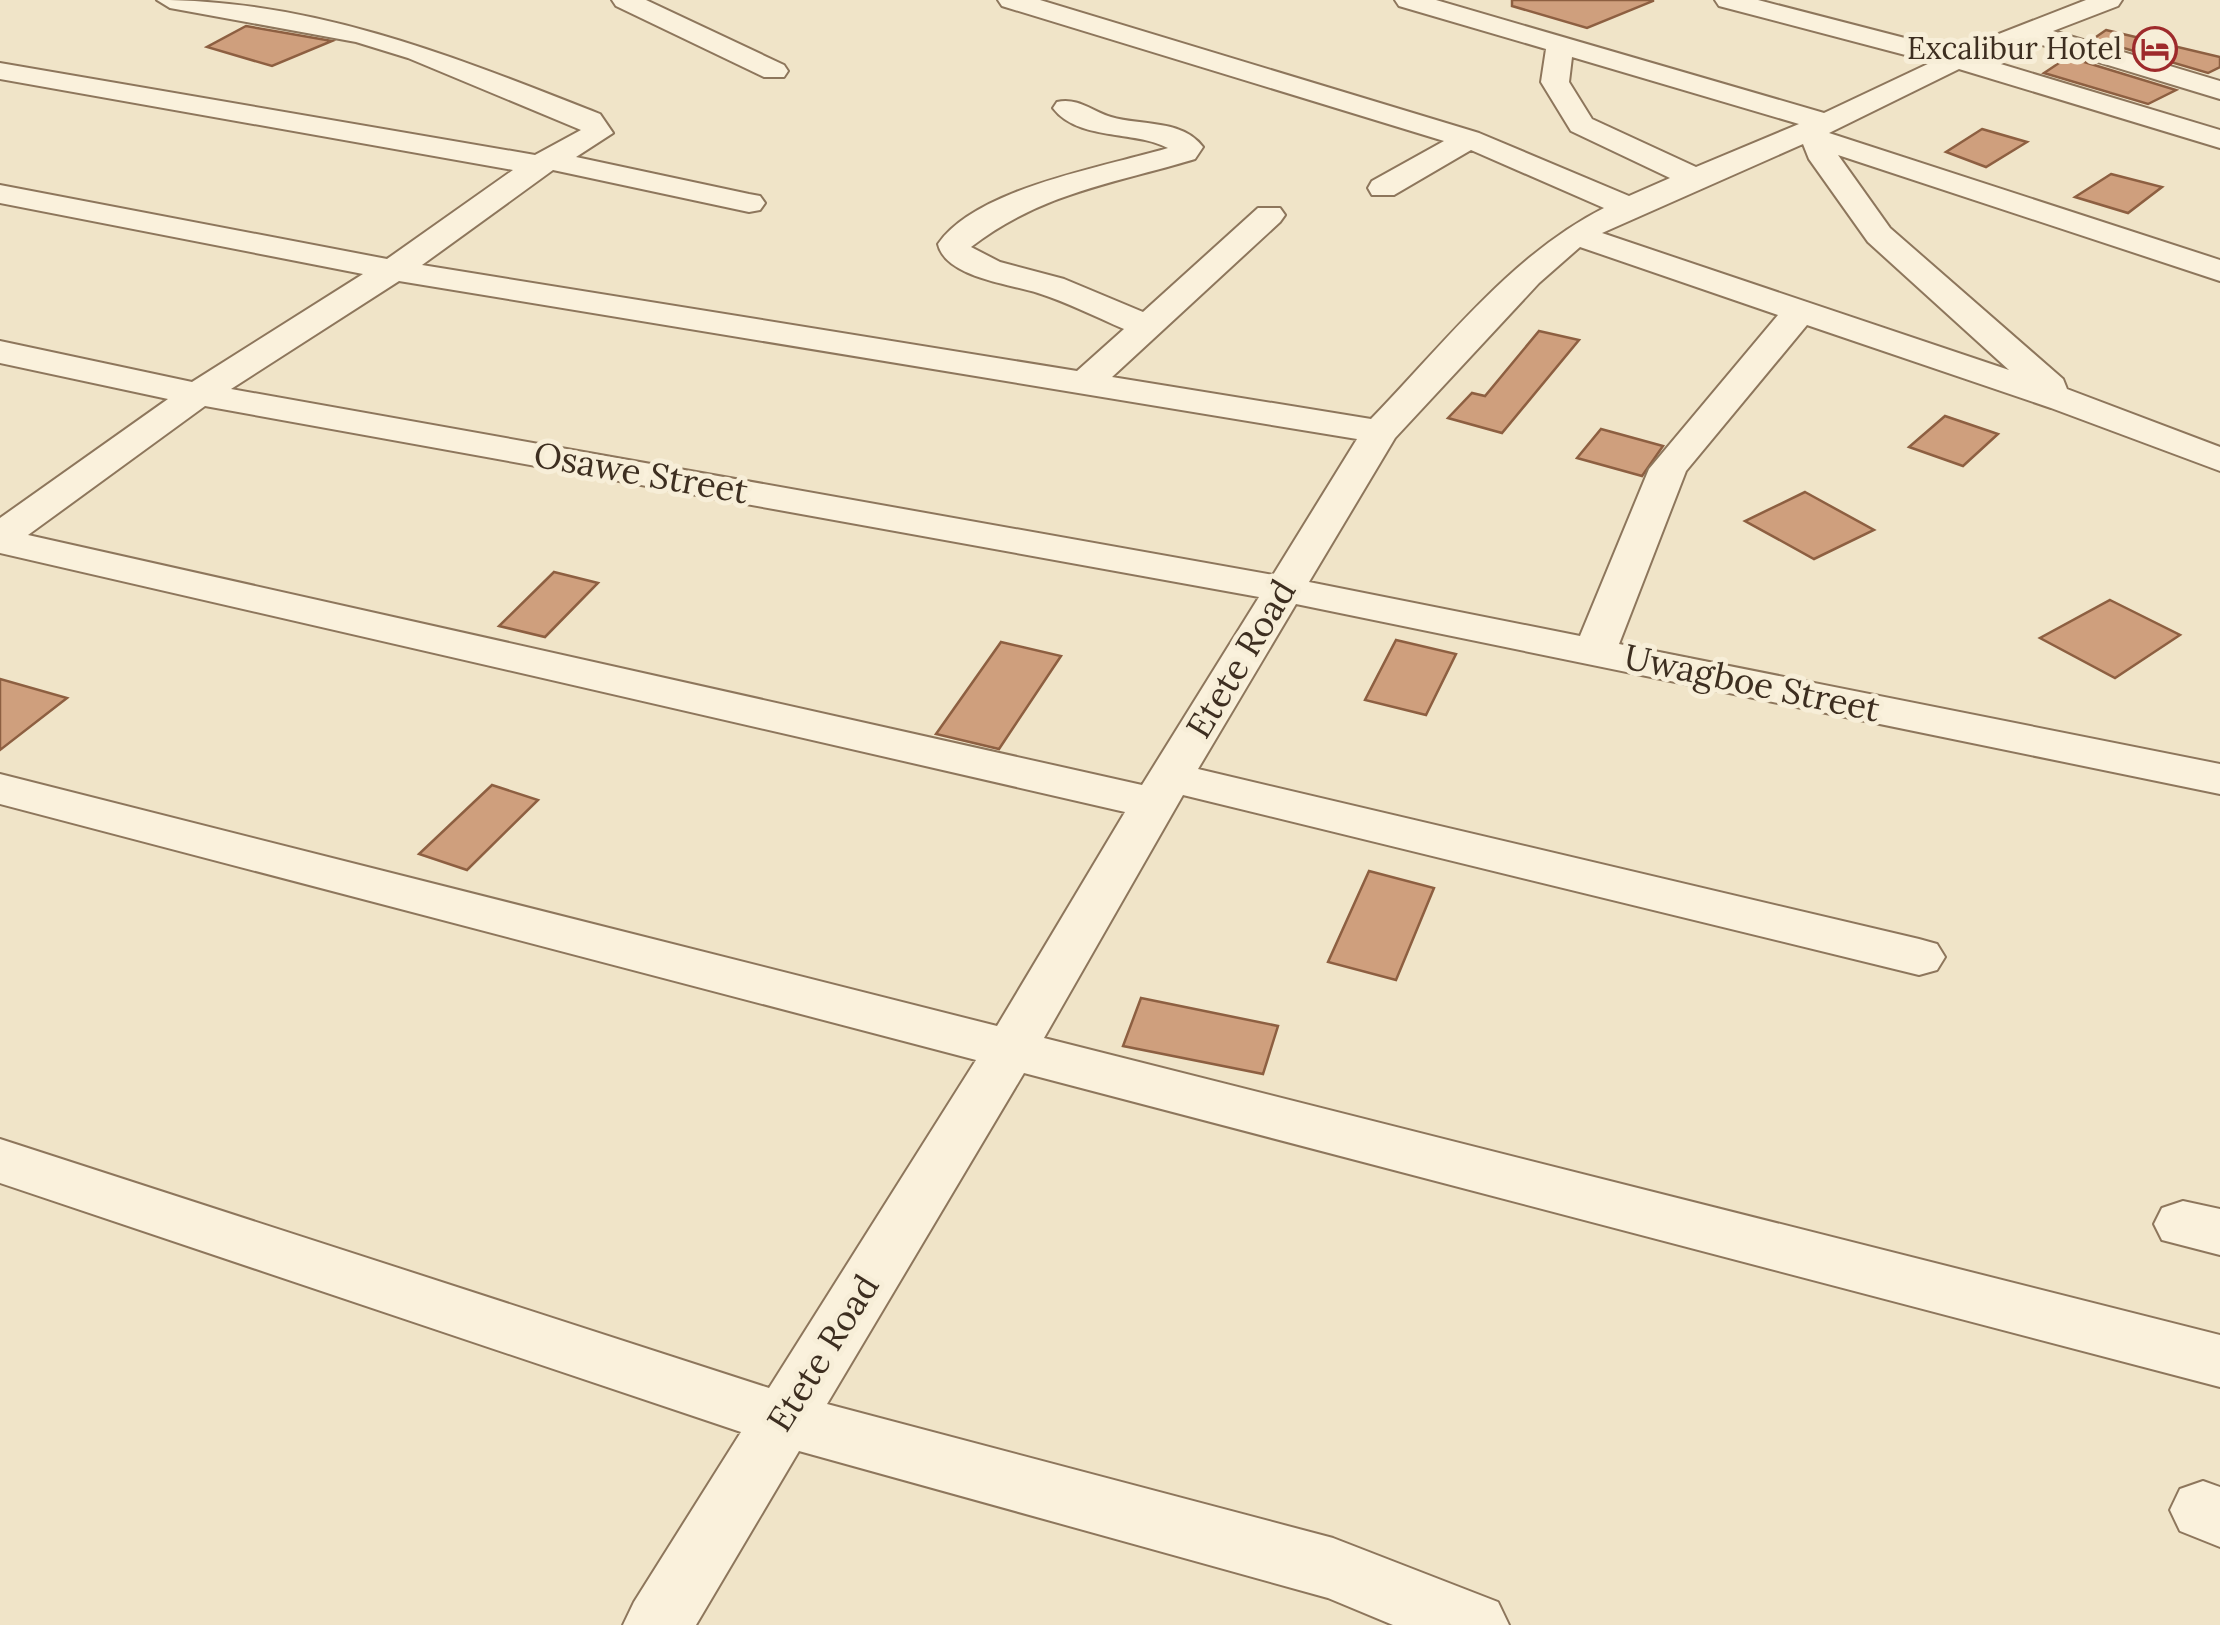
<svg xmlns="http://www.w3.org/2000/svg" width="2220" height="1625" viewBox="0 0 2220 1625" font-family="Lora,serif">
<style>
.building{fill:#cf9f7d;stroke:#8d5f41;stroke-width:2.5}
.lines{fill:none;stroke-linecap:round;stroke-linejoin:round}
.minor-casing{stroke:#8d765c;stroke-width:4}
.minor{fill:#faf1dc;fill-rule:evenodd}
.labels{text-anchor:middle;stroke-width:10;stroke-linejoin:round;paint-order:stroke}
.far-poi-label{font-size:30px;fill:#3d2e20;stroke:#f7eed8;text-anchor:end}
.street-label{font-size:35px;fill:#3d2e20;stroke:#f7eed8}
</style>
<rect width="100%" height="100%" fill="#f0e4c8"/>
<g class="building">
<polygon points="1512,0 1653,0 1653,1 1587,28 1512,6"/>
<polygon points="246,26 332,41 272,66 207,47"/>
<polygon points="2106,30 2220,57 2220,67 2208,73 2093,39"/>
<polygon points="2068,57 2176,90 2148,104 2044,73"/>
<polygon points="1982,129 2027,142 1986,167 1946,152"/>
<polygon points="2111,174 2162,187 2128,213 2075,197"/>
<polygon points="1539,331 1579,340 1502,433 1448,418 1472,393 1485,396"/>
<polygon points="1945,416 1998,434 1963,466 1909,447"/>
<polygon points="1601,429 1663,446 1642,476 1577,458"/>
<polygon points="1805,492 1874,530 1814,559 1745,521"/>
<polygon points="554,572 598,583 545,637 499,626"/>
<polygon points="2110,600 2180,635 2115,678 2040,638"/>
<polygon points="1396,640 1456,654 1426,715 1365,700"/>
<polygon points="1001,642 1061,656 999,749 936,734"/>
<polygon points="0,679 67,698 0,750"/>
<polygon points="492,785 538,800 467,870 419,854"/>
<polygon points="1369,871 1434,888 1396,980 1328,962"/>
<polygon points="1141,998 1278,1026 1263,1074 1123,1046"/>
</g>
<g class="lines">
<g class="minor-casing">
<g id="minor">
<path d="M157,0C315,0 455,57 600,114L613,133L576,157L749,194L760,196L765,203L760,210L749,212L553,170L422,265L1077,371L1124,329C1096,317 1067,302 1038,293C1010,284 945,277 938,244C976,188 1105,167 1168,148C1134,130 1078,141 1053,108L1057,102C1077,97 1092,111 1111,117C1141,126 1182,119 1203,147L1195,159C1112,184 1041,193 971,247L1000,262L1064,279L1143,312L1258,208H1280L1285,215L1280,222L1112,377L1371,419C1443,345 1511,255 1604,208L1471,150L1394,195H1372L1368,188L1372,181L1444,141L1002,6L998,0H1040L1479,133L1629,196L1670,178L1571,131L1541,82L1546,49L1399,6L1395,0H1436L1824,113L1932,62L1719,6L1715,0H1758L1955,51L2086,0H2122L2118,6L2053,31L2220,81V99L2029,41L1984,59L2220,130V148L1959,69L1829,133L2220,260V281L1838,155L1890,228L2063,379L2067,389L2220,447V471L2051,408L1807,325L1686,471L1619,644L2220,764V794L1296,604L1198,769L1919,939L1937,944L1945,957L1937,970L1919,975L1183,795L1044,1038L2220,1335V1387L1024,1073L827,1404L1333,1538L1498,1602L1509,1625H1393L1328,1598L799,1451L696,1625H623L634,1602L741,1432L0,1183V1139L769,1388L976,1060L0,804V774L997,1026L1125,812L0,553V518L168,399L0,363V341L192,382L363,274L0,203V185L387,259L513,170L0,79V63L535,155L581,130L408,58L356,42L170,8ZM1572,57L1799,124L1696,167L1592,119L1569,82ZM1803,144L1809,159L1868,242L2009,370L1602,233ZM1580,247L1778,315L1649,469L1580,636L1309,582L1395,438L1539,283ZM399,281L1357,439L1273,575L231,389ZM205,406L1259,597L1142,785L28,535Z"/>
<polygon points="612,0 646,0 784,65 788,71 784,77 764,77 616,6"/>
<polygon points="2183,1201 2220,1209 2220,1255 2162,1240 2154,1224 2162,1208"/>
<polygon points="2203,1481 2220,1487 2220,1547 2180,1531 2170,1510 2180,1489"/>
</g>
</g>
<use href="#minor" class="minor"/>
</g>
<defs>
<g id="hotel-ring" transform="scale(2.25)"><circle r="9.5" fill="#f7eed8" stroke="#9e2a2b" stroke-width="1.5"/><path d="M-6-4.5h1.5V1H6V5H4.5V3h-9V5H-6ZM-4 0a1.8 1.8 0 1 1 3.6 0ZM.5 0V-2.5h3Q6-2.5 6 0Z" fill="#9e2a2b"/></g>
</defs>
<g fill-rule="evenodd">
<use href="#hotel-ring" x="2155" y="49"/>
</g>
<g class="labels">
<g class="far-poi-label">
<text x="2122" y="59">Excalibur Hotel</text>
</g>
<g class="street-label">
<text transform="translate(641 473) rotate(10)" y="12">Osawe Street</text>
<text transform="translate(1241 659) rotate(-59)" y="12">Etete Road</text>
<text transform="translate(1752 683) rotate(12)" y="12">Uwagboe Street</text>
<text transform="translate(823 1353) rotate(-58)" y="12">Etete Road</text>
</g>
</g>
</svg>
